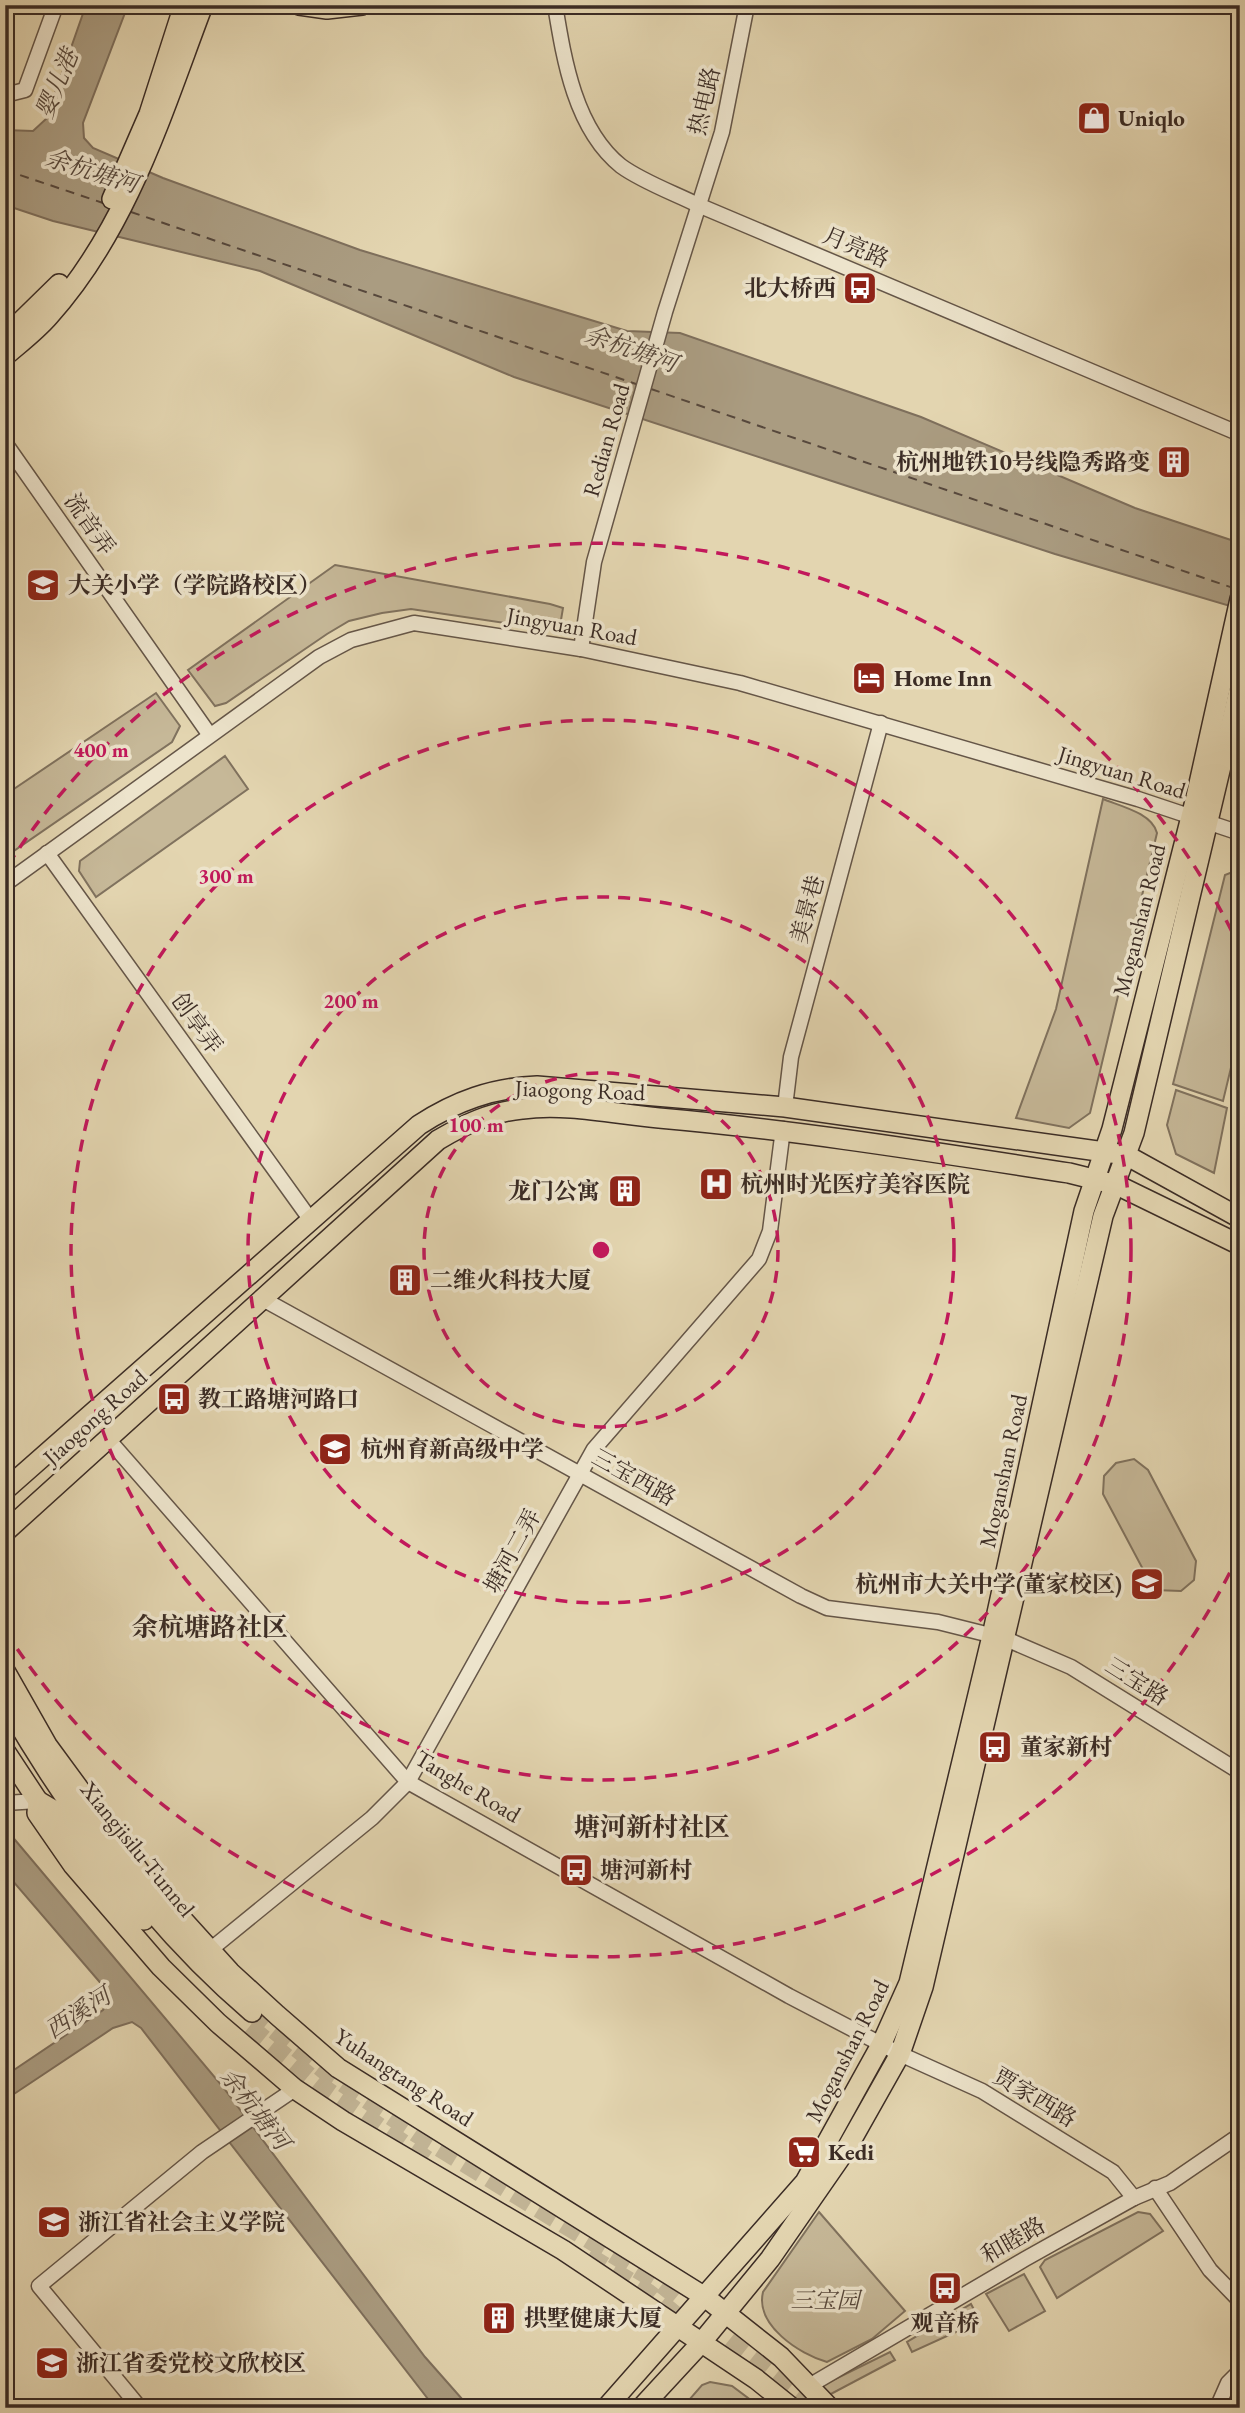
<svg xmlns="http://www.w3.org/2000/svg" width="1245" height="2413" viewBox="0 0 1245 2413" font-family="'EB Garamond','Noto Serif SC',serif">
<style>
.green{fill:#c6b898;stroke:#80725e;stroke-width:2}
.water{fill:#aa9c81;stroke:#7e6f5c;stroke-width:2}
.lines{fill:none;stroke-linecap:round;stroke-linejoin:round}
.ferry{stroke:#57483c;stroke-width:2;stroke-dasharray:9 7;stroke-linecap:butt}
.major-tunnel{stroke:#c1b394;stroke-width:19;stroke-dasharray:19 10;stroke-linecap:butt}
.minor-casing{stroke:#655648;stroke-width:17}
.major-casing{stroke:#3b2c25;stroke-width:22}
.minor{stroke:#ede4cc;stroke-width:14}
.major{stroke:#e3d5b0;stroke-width:19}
.ring{fill:none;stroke:#c2185b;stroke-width:3.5;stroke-dasharray:12 9}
.labels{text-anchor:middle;stroke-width:7;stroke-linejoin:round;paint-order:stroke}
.street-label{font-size:23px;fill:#3b2c25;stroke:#ede4cc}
.poi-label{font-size:23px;font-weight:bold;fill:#3b2c25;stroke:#ede4cc;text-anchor:start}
.park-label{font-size:23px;font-style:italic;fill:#57483c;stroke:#ede4cc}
.water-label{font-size:24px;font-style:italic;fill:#57483c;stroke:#ede4cc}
.quarter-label{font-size:26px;font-weight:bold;fill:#3b2c25;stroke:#ede4cc}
.centre{fill:#c2185b;stroke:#ede4cc;stroke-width:3.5}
.ring-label{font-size:21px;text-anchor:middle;font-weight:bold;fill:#c2185b;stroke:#ede4cc;stroke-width:7;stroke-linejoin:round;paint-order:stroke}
</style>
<rect width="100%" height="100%" fill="#e3d5b0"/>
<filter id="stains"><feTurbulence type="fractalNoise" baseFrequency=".00286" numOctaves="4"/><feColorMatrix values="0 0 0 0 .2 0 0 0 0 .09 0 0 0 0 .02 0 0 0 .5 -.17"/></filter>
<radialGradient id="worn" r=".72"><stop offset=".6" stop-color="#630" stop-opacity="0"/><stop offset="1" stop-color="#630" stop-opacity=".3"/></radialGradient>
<g class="green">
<polygon points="335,565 550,604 563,608 561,620 546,629 411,609 382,613 349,621 327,634 226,703 215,706 188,670"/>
<polygon points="156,693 180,726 172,742 5,857 5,795"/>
<polygon points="225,756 248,789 96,897 79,871 80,861"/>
<path d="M1103,799C1120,806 1152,813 1157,833L1090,1113L1069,1128L1016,1118L1056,1009Z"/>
<polygon points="1240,869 1240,1030 1223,1101 1173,1084 1225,875"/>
<polygon points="1176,1090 1227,1108 1214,1173 1176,1154 1167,1125"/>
<polygon points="1134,1459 1148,1470 1196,1561 1194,1580 1181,1591 1154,1590 1103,1494 1104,1476 1116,1463"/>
<path d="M819,2212L905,2311L872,2339L827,2362C799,2354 755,2325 763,2292Z"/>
<polygon points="1138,2212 1150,2214 1163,2231 1057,2298 1040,2267 1045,2260"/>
<polygon points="1024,2274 1045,2311 1009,2331 986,2294"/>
<polygon points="971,2304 980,2321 912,2352 907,2342"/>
<polygon points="890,2352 895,2360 829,2395 819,2387"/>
<polygon points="710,2382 732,2386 756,2404 682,2408 702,2385"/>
</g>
<g class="water">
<polygon points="86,5 128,5 83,123 84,138 93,148 163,178 360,250 627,331 680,333 921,417 1135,508 1240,543 1240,609 1055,554 514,377 260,271 53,221 5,205 5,130 33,131 46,119"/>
<polygon points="5,1828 223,2087 425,2357 470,2408 435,2408 141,2028 132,2022 113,2028 5,2100 5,2076 103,2010 110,1994 5,1872"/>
</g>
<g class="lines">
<g class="ferry">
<polyline points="5,170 103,203"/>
<polyline points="131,212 639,385"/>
<polyline points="651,389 1239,590"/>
</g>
<g class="major-tunnel">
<polyline points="252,2012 327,2072 416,2133 662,2284 816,2408"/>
<polyline points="249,2027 326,2090 427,2160"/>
<polyline points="588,2256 648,2293 681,2320"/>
</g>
<g class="minor-casing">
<g id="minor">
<path d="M555,5C564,60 575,129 621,166C643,182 674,193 698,205L1240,434"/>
<polyline points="5,95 25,90 56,5"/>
<polyline points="5,443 209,734"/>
<polyline points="581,649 594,562 665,312 722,132 747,5"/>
<polyline points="47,853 310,1219"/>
<polyline points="5,884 319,657 351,640 414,623 581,649 740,683 1138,799 1240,833"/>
<polyline points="785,1107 791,1057 881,723"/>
<polyline points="261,1298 801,1596 827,1608 938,1622 1006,1639 1071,1667 1240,1772"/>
<polyline points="108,1439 408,1782 789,1996 900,2054 982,2091 1113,2172 1134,2198"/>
<polyline points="5,1783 11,1760"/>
<polyline points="5,1803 38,1801"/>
<polyline points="210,1950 372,1818 408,1782 594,1449 759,1259 770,1231 783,1129"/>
<polyline points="1155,2188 1210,2270 1240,2301"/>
<polyline points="809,2386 1025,2259 1134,2198 1170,2183 1240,2135"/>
<polyline points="140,2408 39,2286 202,2152 295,2089"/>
<polyline points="1217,2408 1228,2383 1240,2371"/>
</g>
</g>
<g class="major-casing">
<g id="major">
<polyline points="299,5 327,9 362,5"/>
<polyline points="112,199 149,114 184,5"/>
<polyline points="5,337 59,284"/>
<path d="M5,356C20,343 36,331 49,316C128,228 162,113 203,5"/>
<path d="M5,1490L419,1125C456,1101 492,1088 537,1086L785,1107L1126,1155L1240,1218"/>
<path d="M5,1532L438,1140C465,1124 491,1112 522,1109C566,1103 615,1114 659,1118C796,1130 932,1152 1069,1173L1117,1185L1240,1245"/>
<polyline points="5,1671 47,1745 143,1876 230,1972 277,2015 338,2068 705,2297 781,2357 830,2408"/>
<path d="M5,1701C71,1815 151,1926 252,2012"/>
<polyline points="5,1751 38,1801 37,1813 73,1865 161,1967 218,2023 295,2089 343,2121 563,2250 756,2379 792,2408"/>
<polyline points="38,1801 55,1811 93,1862 144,1920"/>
<polyline points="606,2408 805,2182 882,2043 909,1983 992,1636 1084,1211 1112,1129 1196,797 1240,599"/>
<polyline points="641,2408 701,2343 770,2259 847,2148 900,2054 923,1987 1103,1216 1134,1133 1240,686"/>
</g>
</g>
<use href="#minor" class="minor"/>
<use href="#major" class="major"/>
</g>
<g class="ring">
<circle cx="601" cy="1250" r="177"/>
<circle cx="601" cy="1250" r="353"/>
<circle cx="601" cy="1250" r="530"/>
<path d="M1239 1554A707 707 0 0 1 8 1635M8 865A707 707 0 0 1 1239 946"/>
</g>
<defs>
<g id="shop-square" transform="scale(1.75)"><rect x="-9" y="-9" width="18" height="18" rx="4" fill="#8f2418" stroke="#ede4cc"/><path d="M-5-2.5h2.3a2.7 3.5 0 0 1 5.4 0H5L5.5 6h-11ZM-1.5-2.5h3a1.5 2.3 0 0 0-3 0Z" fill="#fff"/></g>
<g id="bus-square" transform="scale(1.75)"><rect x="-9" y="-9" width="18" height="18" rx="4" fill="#8f2418" stroke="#ede4cc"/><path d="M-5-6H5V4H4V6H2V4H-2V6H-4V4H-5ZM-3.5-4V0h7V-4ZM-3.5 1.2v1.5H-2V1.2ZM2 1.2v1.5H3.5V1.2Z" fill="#fff"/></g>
<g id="building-square" transform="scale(1.75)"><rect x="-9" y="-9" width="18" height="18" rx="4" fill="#8f2418" stroke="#ede4cc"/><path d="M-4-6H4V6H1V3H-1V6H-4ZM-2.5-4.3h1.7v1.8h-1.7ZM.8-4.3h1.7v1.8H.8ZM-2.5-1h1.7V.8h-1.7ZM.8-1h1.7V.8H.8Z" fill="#fff"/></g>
<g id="school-square" transform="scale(1.75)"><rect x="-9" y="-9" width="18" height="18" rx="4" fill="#8f2418" stroke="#ede4cc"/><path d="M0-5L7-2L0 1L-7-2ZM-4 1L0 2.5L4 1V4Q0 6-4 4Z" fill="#fff"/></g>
<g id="hotel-square" transform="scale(1.75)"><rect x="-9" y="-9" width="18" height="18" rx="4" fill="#8f2418" stroke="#ede4cc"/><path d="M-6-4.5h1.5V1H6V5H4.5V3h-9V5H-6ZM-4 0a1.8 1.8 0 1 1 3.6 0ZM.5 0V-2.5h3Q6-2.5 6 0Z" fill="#fff"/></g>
<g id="hospital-square" transform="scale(1.75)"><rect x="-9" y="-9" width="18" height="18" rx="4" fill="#8f2418" stroke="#ede4cc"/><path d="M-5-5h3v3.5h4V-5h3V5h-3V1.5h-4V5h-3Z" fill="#fff"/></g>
<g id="supermarket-square" transform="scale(1.75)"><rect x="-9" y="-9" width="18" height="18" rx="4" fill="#8f2418" stroke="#ede4cc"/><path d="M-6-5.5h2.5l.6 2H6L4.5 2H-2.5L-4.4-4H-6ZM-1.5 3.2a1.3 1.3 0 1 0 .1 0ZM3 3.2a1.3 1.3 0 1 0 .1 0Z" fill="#fff"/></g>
</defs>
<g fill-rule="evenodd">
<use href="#shop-square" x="1094" y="118"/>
<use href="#bus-square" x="860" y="288"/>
<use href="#building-square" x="1174" y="462"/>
<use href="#school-square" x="43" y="585"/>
<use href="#hotel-square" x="869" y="678"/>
<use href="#hospital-square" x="716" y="1184"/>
<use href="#building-square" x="625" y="1191"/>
<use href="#building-square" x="405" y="1280"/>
<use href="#bus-square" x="174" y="1399"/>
<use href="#school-square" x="335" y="1449"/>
<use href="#school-square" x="1147" y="1584"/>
<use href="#bus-square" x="995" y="1747"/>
<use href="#bus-square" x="576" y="1870"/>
<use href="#supermarket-square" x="804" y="2152"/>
<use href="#school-square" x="54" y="2222"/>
<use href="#bus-square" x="945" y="2288"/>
<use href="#building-square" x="499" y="2318"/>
<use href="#school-square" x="52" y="2363"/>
</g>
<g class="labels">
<g class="street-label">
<text transform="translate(704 101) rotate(-77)" y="8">热电路</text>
<text transform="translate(856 247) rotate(23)" y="8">月亮路</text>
<text transform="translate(606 440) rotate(-74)" y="8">Redian Road</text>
<text transform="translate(90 524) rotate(55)" y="8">流音弄</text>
<text transform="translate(572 626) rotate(10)" y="8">Jingyuan Road</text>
<text transform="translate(1122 772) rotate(17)" y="8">Jingyuan Road</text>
<text transform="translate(807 909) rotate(-75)" y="8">美景巷</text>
<text transform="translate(1139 920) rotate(-76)" y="8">Moganshan Road</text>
<text transform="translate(197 1023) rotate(54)" y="8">创享弄</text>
<text transform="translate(580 1090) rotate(2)" y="8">Jiaogong Road</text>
<text transform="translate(95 1417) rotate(-42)" y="8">Jiaogong Road</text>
<text transform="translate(1003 1471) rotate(-78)" y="8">Moganshan Road</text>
<text transform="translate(634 1477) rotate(29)" y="8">三宝西路</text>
<text transform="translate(512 1551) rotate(-61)" y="8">塘河二弄</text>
<text transform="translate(1137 1681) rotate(32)" y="8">三宝路</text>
<text transform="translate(468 1786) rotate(31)" y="8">Tanghe Road</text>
<text transform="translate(138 1849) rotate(51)" y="8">Xiangjisilu Tunnel</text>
<text transform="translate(847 2051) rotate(-63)" y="8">Moganshan Road</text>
<text transform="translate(404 2077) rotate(33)" y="8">Yuhangtang Road</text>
<text transform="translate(1035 2097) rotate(31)" y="8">贾家西路</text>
<text transform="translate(1013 2240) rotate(-30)" y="8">和睦路</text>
</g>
<g class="poi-label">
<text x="1118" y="126">Uniqlo</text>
<text x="836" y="296" text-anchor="end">北大桥西</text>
<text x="1150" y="470" text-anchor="end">杭州地铁10号线隐秀路变</text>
<text x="68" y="593">大关小学（学院路校区）</text>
<text x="894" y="686">Home Inn</text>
<text x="740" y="1192">杭州时光医疗美容医院</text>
<text x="600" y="1199" text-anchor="end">龙门公寓</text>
<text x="430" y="1288">二维火科技大厦</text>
<text x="198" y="1407">教工路塘河路口</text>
<text x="360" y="1457">杭州育新高级中学</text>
<text x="1122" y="1592" text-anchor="end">杭州市大关中学(董家校区)</text>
<text x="1020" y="1755">董家新村</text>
<text x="600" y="1878">塘河新村</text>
<text x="828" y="2160">Kedi</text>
<text x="78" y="2230">浙江省社会主义学院</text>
<text x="524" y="2326">拱墅健康大厦</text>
<text x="945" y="2331" text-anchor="middle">观音桥</text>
<text x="76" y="2371">浙江省委党校文欣校区</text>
</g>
<g class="park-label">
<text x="825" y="2308">三宝园</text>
</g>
<g class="water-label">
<text transform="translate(57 84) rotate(-67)" y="8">婴儿港</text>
<text transform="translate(92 171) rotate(17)" y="8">余杭塘河</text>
<text transform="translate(631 349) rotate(19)" y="8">余杭塘河</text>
<text transform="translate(78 2013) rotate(-33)" y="8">西溪河</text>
<text transform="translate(255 2109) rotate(52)" y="8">余杭塘河</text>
</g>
<g class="quarter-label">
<text x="210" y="1636">余杭塘路社区</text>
<text x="652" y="1836">塘河新村社区</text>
</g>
</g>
<circle cx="601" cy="1250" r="10" class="centre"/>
<g class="ring-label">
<text x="101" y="757">400 m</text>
<text x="226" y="883">300 m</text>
<text x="351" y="1008">200 m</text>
<text x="476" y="1132">100 m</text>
</g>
<rect width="1245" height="2413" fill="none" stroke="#e3d5b0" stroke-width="28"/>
<rect x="7" y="7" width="1231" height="2399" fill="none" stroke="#3b2c25" stroke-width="3.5"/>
<rect x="14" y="14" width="1217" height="2385" fill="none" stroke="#3b2c25" stroke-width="2"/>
<rect width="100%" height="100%" filter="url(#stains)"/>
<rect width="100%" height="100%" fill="url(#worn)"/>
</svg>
